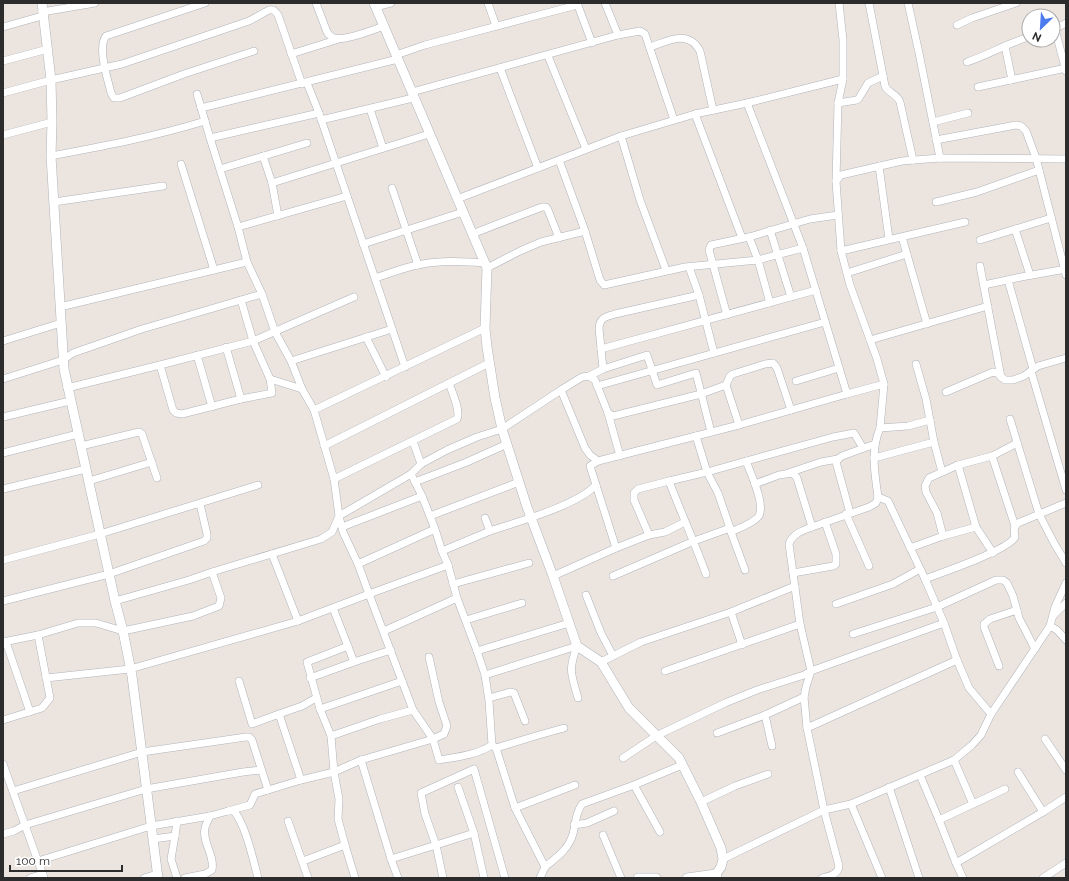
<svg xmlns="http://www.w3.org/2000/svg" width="1069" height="881" viewBox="0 0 1069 881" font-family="Raleway,sans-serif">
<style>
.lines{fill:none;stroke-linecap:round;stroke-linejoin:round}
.street-casing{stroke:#afb3bb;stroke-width:8}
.secondary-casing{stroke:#afb3bb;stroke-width:10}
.street{stroke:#fff;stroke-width:7}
.secondary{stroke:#fff;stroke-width:9}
</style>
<rect width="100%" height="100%" fill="#ece5df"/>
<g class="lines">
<g class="street-casing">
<g id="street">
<path d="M205,3L106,36C97,48 108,80 111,93L114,98H120L184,74L254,51"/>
<path d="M316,3L327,32C329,35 331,37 334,38C346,41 372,30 384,26"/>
<polyline points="488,3 496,26"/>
<polyline points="577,3 592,43"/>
<polyline points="605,3 618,35"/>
<path d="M869,3L885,86C888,93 897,94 900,102L913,160"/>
<polyline points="908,3 919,53 940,158"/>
<polyline points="375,7 391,3"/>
<polyline points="42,12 95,3"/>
<polyline points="957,25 972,18 1016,3"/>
<polyline points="3,27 42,16"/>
<polyline points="1055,29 1066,71"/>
<polyline points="1053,30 1066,23"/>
<polyline points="1005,46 1012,80"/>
<path d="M650,47C668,41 688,29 700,51L713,110"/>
<polyline points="291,54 339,39"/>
<polyline points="396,55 425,45 577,5"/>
<polyline points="548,56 586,149"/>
<polyline points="3,61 48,49"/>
<path d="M967,62C988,55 1008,43 1029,37"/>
<polyline points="500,68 538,168"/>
<polyline points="307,83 319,113 405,367"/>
<polyline points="978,87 1066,68"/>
<polyline points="412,92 618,35 640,31 645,34 674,120"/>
<path d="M3,93L51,80L122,64L249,21L269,10C274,9 275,11 278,15L302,84"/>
<polyline points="197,94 210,138 238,227 247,262 262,294 275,332 291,361 302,389"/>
<polyline points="838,103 857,100 859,98 868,83 883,76"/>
<polyline points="201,108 398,59"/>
<polyline points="370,109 383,148"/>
<polyline points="695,114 742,238"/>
<polyline points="321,120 413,98"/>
<polyline points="933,122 968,113"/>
<polyline points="3,135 52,122"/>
<polyline points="621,136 640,200 666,270"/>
<polyline points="210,138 319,113"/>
<polyline points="936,140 1016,125 1021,126 1026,131 1036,158 1066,275"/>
<path d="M51,156C104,146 153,137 205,121"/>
<polyline points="263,156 272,183 278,216"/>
<polyline points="559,160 585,231 600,280 604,285 685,267 758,260 803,248"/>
<polyline points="181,164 214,270"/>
<polyline points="879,166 889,239"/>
<polyline points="220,169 307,143"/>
<polyline points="836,181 838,103 843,79 843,40 839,3"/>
<polyline points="272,183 429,134"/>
<polyline points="392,188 418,265"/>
<polyline points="457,199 621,136 695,114 747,103 843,79"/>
<polyline points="54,202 163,186"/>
<polyline points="936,202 977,192 1039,170"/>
<polyline points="238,227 347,196"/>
<polyline points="1015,229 1030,275"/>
<polyline points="770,230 791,297"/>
<polyline points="472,234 542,207 546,207 548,210 559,238"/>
<polyline points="749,237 758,260 770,303"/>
<polyline points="902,237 927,324"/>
<polyline points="980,240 1051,218"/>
<polyline points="363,244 463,212"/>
<polyline points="841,251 965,222"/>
<polyline points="980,266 1001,377"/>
<polyline points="689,267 699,295 714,353"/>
<polyline points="487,268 520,251 541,242 585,231"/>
<polyline points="847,273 907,254"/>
<path d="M375,278C388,274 400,269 413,266C437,260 461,261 485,263"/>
<polyline points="1008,280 1033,369"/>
<polyline points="984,285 1021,277 1066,269"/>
<polyline points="241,300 262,294"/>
<polyline points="60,307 247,262"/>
<polyline points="727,315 709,250 711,245 749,237 810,219 838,215"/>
<polyline points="366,337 386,377"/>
<polyline points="870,340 988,306"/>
<polyline points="3,341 61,323"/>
<polyline points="226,347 241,399"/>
<polyline points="601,349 816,290"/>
<polyline points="197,355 212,407"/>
<polyline points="291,361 392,329"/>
<polyline points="916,364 926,399 934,442 942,472"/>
<polyline points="160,365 173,410 176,413 182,414 241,399 272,393 270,379"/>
<path d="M603,369L599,328C600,317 606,317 615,314L699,295"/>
<polyline points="1031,371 1066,490"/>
<polyline points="589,376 603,369 647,355 657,385 696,373 711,432"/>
<polyline points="3,379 63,360 73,353 142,329 241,300 253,341 354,297"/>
<polyline points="796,381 839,368"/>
<polyline points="726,385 730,376 733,374 765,364 773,363 777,368 791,410"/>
<polyline points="597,386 825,322"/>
<polyline points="67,388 160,365 253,341 270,379 302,389 314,410 334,479 339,516 332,532 321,539 212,572 189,580 115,601"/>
<polyline points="561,390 585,448 590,455 598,461"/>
<polyline points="946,392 993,372 997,373 1005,380 1013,380 1024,376 1038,366 1066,358"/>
<polyline points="847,394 884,384"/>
<polyline points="314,410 485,328"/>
<polyline points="608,413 620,456"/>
<polyline points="3,417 70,401"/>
<polyline points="1010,419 1039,514 1054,543 1066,563"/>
<polyline points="880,428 884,384 877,359 850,285 841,251 836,181 841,175 902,161 940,158 1066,159"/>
<path d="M696,436L707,472L669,481C681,513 695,543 706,574"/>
<polyline points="413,441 421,464"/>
<polyline points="81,446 139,432 142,434 157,478"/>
<polyline points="324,446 489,363"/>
<polyline points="3,453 78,434"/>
<polyline points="992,456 1015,526"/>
<polyline points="874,458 934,442"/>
<polyline points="958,465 976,527 993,553"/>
<polyline points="788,473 821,462 838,459"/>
<polyline points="411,474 421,464 447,450 477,437 502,429 561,390 582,377 589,376 595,380 608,413 613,416 701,394 726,385 739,425"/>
<path d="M334,479L457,419C461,411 452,392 449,383"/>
<polyline points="89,481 152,462"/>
<polyline points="415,482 467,462 507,444"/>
<path d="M755,484L779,475L793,473L797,478L812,527L869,507L876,503L878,497C875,473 870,452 880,428L908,426L930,420"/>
<polyline points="3,489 86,469"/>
<polyline points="878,497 888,501 925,579"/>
<polyline points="850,513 836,462 838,459 842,456 875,444"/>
<polyline points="846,514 869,566"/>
<polyline points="430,516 519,482"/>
<path d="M485,518L490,531C517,522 576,506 596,485L590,466L598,461L739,425L847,394L803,248L747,103"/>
<polyline points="342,527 422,496"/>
<path d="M812,527C802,531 792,534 789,544L800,624L811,671L806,687L804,697L807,728L824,810L839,866C838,875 829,876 822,878"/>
<polyline points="730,528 718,493 707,472 833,437 854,433 863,448"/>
<polyline points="435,529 358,564 343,532 339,516 411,474 422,496 435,529 442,551 448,565 457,598 477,651 569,623"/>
<polyline points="731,532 745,570"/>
<polyline points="649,535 634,500 634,493 638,489 669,481"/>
<polyline points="943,536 937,513 926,492 925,486 929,478 958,465 992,456 1017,443"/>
<polyline points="616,548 649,535 665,532 685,522"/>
<polyline points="910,548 943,536 976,527"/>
<polyline points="442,551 490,531"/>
<polyline points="272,554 298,621 369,594 413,710"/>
<polyline points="3,560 100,534 258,485"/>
<polyline points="358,564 369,594 448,565"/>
<polyline points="793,573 833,566 836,564 836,554 825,522"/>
<polyline points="553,576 616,548 596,485"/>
<path d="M613,576L694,541L730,528L731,532C739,528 752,524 758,517C767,507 750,472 746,461"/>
<polyline points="453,584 529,563"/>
<polyline points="586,595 601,633 613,656"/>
<polyline points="3,601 109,574 204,541 207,538 207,534 200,504"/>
<polyline points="836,604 893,584 920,569"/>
<polyline points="333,608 354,662 391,650"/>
<polyline points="731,612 742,645"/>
<polyline points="1053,616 1066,603"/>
<polyline points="466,620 522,603"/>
<polyline points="1050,626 1057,630 1066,640"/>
<polyline points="384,631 457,598"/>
<polyline points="853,634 937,607 996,580 1003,580 1007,583 1013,596 1019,618 1035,649"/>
<polyline points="3,642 38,635 78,623 96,623 123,631 193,616 219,606 221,598 212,572"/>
<polyline points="6,642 30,712"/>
<path d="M577,646C568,671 571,673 578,698"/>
<polyline points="601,662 641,642 731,612 795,586"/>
<polyline points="999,666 984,627 984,624 990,619 1017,610"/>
<polyline points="665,671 800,624"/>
<polyline points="485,675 577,646"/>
<polyline points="46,678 130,669 298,621"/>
<polyline points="310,678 354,662"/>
<polyline points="239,681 252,724 279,714 301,780 334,772 361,760 391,859 398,878"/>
<polyline points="489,698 510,692 514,693 525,721"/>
<polyline points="320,709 402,681"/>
<polyline points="279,714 302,706 316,698"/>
<path d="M991,714L969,688L957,660L944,623L925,579C941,573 1009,550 1015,537C1014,532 1013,527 1018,523L1066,503"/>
<polyline points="765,715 772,746"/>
<polyline points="3,720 42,708 50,698 38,635"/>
<polyline points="807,728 957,660"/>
<polyline points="717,733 765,715 804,697"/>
<path d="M331,736L380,719L413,710L433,739L439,760C456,757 477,755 492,745L489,701L485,675L477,651"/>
<polyline points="1045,739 1066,770"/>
<polyline points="492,745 496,748 515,808 545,867 540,878"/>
<polyline points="496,748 539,735 564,728"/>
<polyline points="623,758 656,736 725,703 757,690 804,675 811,671 944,623"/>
<polyline points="361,760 433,739 444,734 447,726 439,702 429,657"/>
<polyline points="954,760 973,804"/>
<polyline points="3,764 44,878"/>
<polyline points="1018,772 1043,812"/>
<polyline points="920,775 939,820 956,863 963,878"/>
<polyline points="634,785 660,832"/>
<polyline points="458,787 474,833 484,878"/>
<polyline points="889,787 919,878"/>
<polyline points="13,791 142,752 246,737 249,737 252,740 268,790"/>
<polyline points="701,802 735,786 768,774"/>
<polyline points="851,804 882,878"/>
<polyline points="515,808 575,785"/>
<polyline points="228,811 250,805 255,794 301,780"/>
<polyline points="939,820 1005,789"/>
<polyline points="288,821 308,878"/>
<polyline points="574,825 587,823 614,811"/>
<polyline points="474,833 436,845 425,814 421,793 474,769 505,878"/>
<polyline points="3,834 14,831 25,825 146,789 243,772 261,770"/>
<polyline points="603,835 621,878"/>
<polyline points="175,836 177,821"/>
<polyline points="153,839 175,836 171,859 177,878"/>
<polyline points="345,845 338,819 339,799 334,772 331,736 320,709 307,662 348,646"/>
<polyline points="391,859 436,845 443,878"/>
<polyline points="723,859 824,810 851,804 954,760 972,745 981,735 991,714 1050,626 1055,607 1066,583"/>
<path d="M38,861L151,826L210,816L228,811H234C246,826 253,859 258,878"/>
<polyline points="303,861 345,845 355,878"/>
<polyline points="956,863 1043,812 1066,797"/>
<path d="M545,867C557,857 568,850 573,834C576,823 575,814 582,804L634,785L682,765"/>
<polyline points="30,878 43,874"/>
<polyline points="144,878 157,874"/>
<path d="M185,878L205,874L212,870C215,855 202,843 205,828C206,824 208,820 210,816"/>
<polyline points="1043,878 1066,863"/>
</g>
</g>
<g class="secondary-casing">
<g id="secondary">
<polyline points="42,3 51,80 52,122 51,156 64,369 115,601 123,631 132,676 158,878"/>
<polyline points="374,3 487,268 485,328 487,347 495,398 502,429 527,507 553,576 577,646 601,662 629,708 679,758 701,802 721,848 723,859 721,867 716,874 717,878"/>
<polyline points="638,878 656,878"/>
<polyline points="687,878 716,874"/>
</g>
</g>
<use href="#street" class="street"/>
<use href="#secondary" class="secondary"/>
</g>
<rect width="1069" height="881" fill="none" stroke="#2c2c2c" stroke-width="8"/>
<g transform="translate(1041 28) rotate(205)"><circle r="19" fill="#ffffff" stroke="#ababab"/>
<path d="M0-3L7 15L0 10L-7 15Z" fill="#4c7bed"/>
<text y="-6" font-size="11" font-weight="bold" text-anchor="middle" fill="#2c2c2c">N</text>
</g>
<path d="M10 865v6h112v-6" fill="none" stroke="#2c2c2c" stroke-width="2"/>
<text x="16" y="865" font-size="12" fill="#2c2c2c" stroke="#ffffff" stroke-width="3" paint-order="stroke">100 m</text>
</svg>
